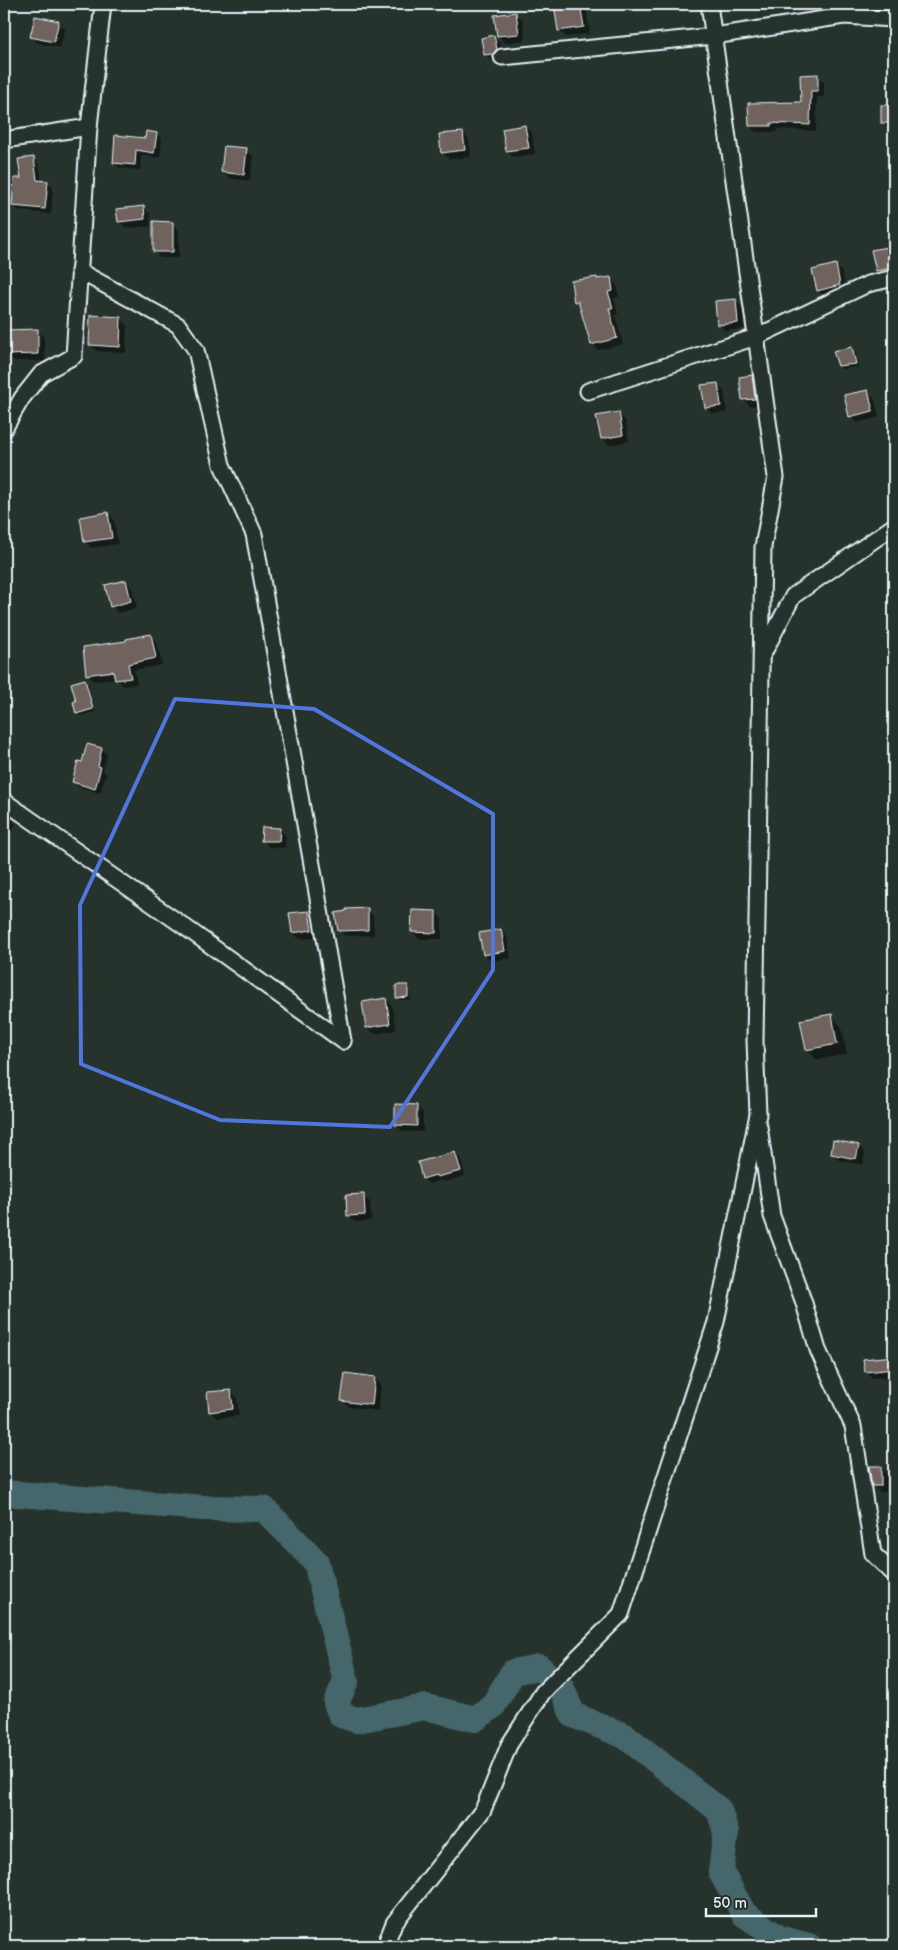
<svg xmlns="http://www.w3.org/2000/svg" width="898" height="1950" viewBox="0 0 898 1950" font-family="'Balsamiq Sans',sans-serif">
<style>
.shadow{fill:#0007}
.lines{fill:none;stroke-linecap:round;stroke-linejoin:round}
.river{stroke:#44666b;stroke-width:26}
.building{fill:#70635d;stroke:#e8f1f8}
.minor-casing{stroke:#e8f1f8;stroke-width:19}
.minor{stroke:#26332d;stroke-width:15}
.marked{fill:none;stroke:#5077e0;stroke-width:4;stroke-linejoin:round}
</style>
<rect width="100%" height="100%" fill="#26332d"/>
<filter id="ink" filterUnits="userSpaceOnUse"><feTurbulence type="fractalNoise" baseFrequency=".02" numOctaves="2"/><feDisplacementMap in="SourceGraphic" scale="10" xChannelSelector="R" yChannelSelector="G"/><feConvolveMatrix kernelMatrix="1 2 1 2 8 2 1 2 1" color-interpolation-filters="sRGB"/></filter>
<g filter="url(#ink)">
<g class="shadow">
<polygon points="564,4 582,4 586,8 590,33 566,37 559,30 555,5"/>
<polygon points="880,4 894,4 894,9 886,10"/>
<polygon points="516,14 523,20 525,40 505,43 498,36"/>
<polygon points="58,22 65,29 60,48 38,43 31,36"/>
<polygon points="494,36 500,43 503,56 500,60 492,61 485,55 482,39"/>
<polygon points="817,76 824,82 824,97 817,97 816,131 777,129 777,132 756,132 750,126 802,103"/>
<polygon points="882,106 894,106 894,129 889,129 883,123"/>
<polygon points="525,126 532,133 535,154 513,157 507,151"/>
<polygon points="463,133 469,140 471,157 449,159 442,152"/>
<polygon points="157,134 162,139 160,158 141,155 140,170 120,168 114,162 146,139"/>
<polygon points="246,150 253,156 250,181 229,178 223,172"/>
<polygon points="33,158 39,164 42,182 47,182 53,188 51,214 19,211 13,205 22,180"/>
<polygon points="144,208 150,214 151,226 126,228 119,221"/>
<polygon points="172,223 179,230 179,258 160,258 154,251"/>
<polygon points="887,248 893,255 894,275 884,277 877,271 873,251"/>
<polygon points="835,265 842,272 846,292 825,297 818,290"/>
<polygon points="596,278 598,280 611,279 617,285 619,297 614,298 618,314 615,315 623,344 598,350 592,344 581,306 576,301"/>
<polygon points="736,301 742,307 744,329 725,331 719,324"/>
<polygon points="121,318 127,325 126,353 97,351 90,345"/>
<polygon points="37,331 44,337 45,361 14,361 8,355"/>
<polygon points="852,348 855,351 858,367 842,369 839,366"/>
<polygon points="752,377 758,383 761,405 750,406 743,399"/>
<polygon points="717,384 724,391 727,412 712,414 706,408"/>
<polygon points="867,391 874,398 879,417 857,423 851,416"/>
<polygon points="618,413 625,420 629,441 609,445 602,438"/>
<polygon points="108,513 114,520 118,544 91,548 85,541"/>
<polygon points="126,582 132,588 137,608 118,613 112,606"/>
<polygon points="151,636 157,642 162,665 134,670 137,684 123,686 116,678 94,681 88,674 127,642"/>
<polygon points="85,680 88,683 95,712 80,716 77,713"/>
<polygon points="102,749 107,754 103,771 106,774 100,793 79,787 74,782 83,764"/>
<polygon points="4,814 16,824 5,844 4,843"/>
<polygon points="279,829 286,836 285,848 269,847 262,840"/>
<polygon points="367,909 373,915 374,935 345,936 339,930"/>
<polygon points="309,912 315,919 318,937 300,939 293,933"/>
<polygon points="436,912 442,919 442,939 419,939 413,932"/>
<polygon points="501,930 507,937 511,958 491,961 484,955"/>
<polygon points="408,986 410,989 411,1000 400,1000 397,997"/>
<polygon points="386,999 392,1006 396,1030 374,1034 367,1027"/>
<polygon points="831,1016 841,1026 847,1054 817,1060 807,1049"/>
<polygon points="417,1106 423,1113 423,1132 402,1131 396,1124"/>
<polygon points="859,1146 865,1153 863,1165 839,1160 832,1154"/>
<polygon points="455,1153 461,1159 465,1176 444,1182 442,1180 429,1184 423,1178"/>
<polygon points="363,1196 370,1202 371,1221 355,1222 348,1216"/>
<polygon points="894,1357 894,1376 872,1378 866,1371 865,1360"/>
<polygon points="375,1378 381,1385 378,1411 349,1407 342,1400"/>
<polygon points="230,1391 237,1398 239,1416 217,1418 210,1411"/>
<polygon points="880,1467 887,1474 887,1492 880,1492 873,1486"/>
</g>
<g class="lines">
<polyline class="river" points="4,1493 205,1508 264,1509 316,1562 346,1681 336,1703 341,1715 357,1720 426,1707 475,1719 493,1706 513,1672 539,1667 562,1689 573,1715 625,1736 719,1810 726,1832 721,1872 744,1914 779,1938 809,1946"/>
</g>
<g class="building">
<polygon points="554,4 580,4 584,27 558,31"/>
<polygon points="516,12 519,34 497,36 494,15"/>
<polygon points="35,16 59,21 54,42 30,37"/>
<polygon points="494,35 497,49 493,54 484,55 481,38"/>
<polygon points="818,74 818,91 811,91 810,125 771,123 771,126 749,126 748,103 801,102 800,75"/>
<rect x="881" y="105" width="13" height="18"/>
<polygon points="525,125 529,148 506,151 502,129"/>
<polygon points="146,131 157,133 154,153 136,150 135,165 113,163 115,135 145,138"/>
<polygon points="463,132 465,150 441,153 439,134"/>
<polygon points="224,146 247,148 244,175 221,172"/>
<polygon points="34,157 37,180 48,181 45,209 12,206 14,178 21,178 18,159"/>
<polygon points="144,206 145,219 118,222 116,209"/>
<polygon points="153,221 173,222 173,252 153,252"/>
<polygon points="887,247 892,268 876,271 871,250"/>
<polygon points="836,264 840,285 817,291 812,270"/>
<polygon points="597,277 597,279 611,277 613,291 608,292 613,308 609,308 617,338 591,345 578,301 574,302 571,281"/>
<polygon points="736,299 738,323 717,325 715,301"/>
<polygon points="90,315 121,317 120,347 89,345"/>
<polygon points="38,329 38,354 6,355 6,330"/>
<polygon points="852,347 856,364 838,366 833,351"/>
<polygon points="752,375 755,399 742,400 739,377"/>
<polygon points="718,383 721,406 705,408 701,385"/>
<polygon points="868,390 873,411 849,417 844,395"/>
<polygon points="619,412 623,435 601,439 596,416"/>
<polygon points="108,512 112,538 84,542 80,517"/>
<polygon points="126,580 131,601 110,607 105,585"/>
<polygon points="151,634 156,658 128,664 131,678 115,680 113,671 86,675 83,647 126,641 126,639"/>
<polygon points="85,679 93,709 76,714 73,702 76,701 71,683"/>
<polygon points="87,744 102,748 98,766 101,767 95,789 72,782 78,761 82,762"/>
<polygon points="262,827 280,828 279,841 261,841"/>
<polygon points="368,908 368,930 338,931 335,913 346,911 346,909"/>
<polygon points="412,910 436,911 436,933 411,932"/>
<polygon points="309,911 312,930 292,933 289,913"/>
<polygon points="501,929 505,951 483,955 479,933"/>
<polygon points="396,985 408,985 408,997 396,998"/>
<polygon points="386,998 390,1024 366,1028 362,1002"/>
<polygon points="832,1014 837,1044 806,1050 800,1020"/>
<polygon points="395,1104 417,1105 417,1126 395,1125"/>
<polygon points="833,1140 859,1145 856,1159 831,1154"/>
<polygon points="455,1152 461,1171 437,1177 436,1175 422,1179 418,1162"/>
<polygon points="364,1194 365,1215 347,1216 346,1195"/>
<polygon points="894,1356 894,1369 865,1372 863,1359"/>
<polygon points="345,1373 375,1377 372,1405 341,1401"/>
<polygon points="231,1390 233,1409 209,1412 207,1392"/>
<polygon points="869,1466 881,1466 881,1486 872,1486"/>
</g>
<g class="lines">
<g class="minor-casing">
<g id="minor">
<polyline points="502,57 714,36 844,16 894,19"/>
<polyline points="4,140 89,127"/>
<polyline points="79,271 178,325 196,350 222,465 254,534 343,1041"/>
<polyline points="588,391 756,337 868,284 894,278"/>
<polyline points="4,429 22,398 41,374 74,356 89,127 103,4"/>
<polyline points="763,654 793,596 894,526"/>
<polyline points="4,801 178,922 343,1041"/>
<polyline points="759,1126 772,1216 803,1300 818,1350 853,1426 873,1554 894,1574"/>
<polyline points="385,1946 394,1923 483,1810 509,1745 543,1692 621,1614 716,1322 758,1114 755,1041 763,547 776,477 709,4"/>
</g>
</g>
<use href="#minor" class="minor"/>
</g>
</g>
<path class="marked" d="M175,699L314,709L493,814V970L390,1127L220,1120L81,1064L80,905Z"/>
<rect width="898" height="1950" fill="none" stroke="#26332d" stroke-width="20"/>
<rect x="10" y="10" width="878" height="1930" fill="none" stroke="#e8f1f8" stroke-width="2" filter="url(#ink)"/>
<path d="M706 1908v8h110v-8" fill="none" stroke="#e8f1f8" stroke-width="2.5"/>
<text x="713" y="1908" font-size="15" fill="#e8f1f8" stroke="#26332d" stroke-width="4" paint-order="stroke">50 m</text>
</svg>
